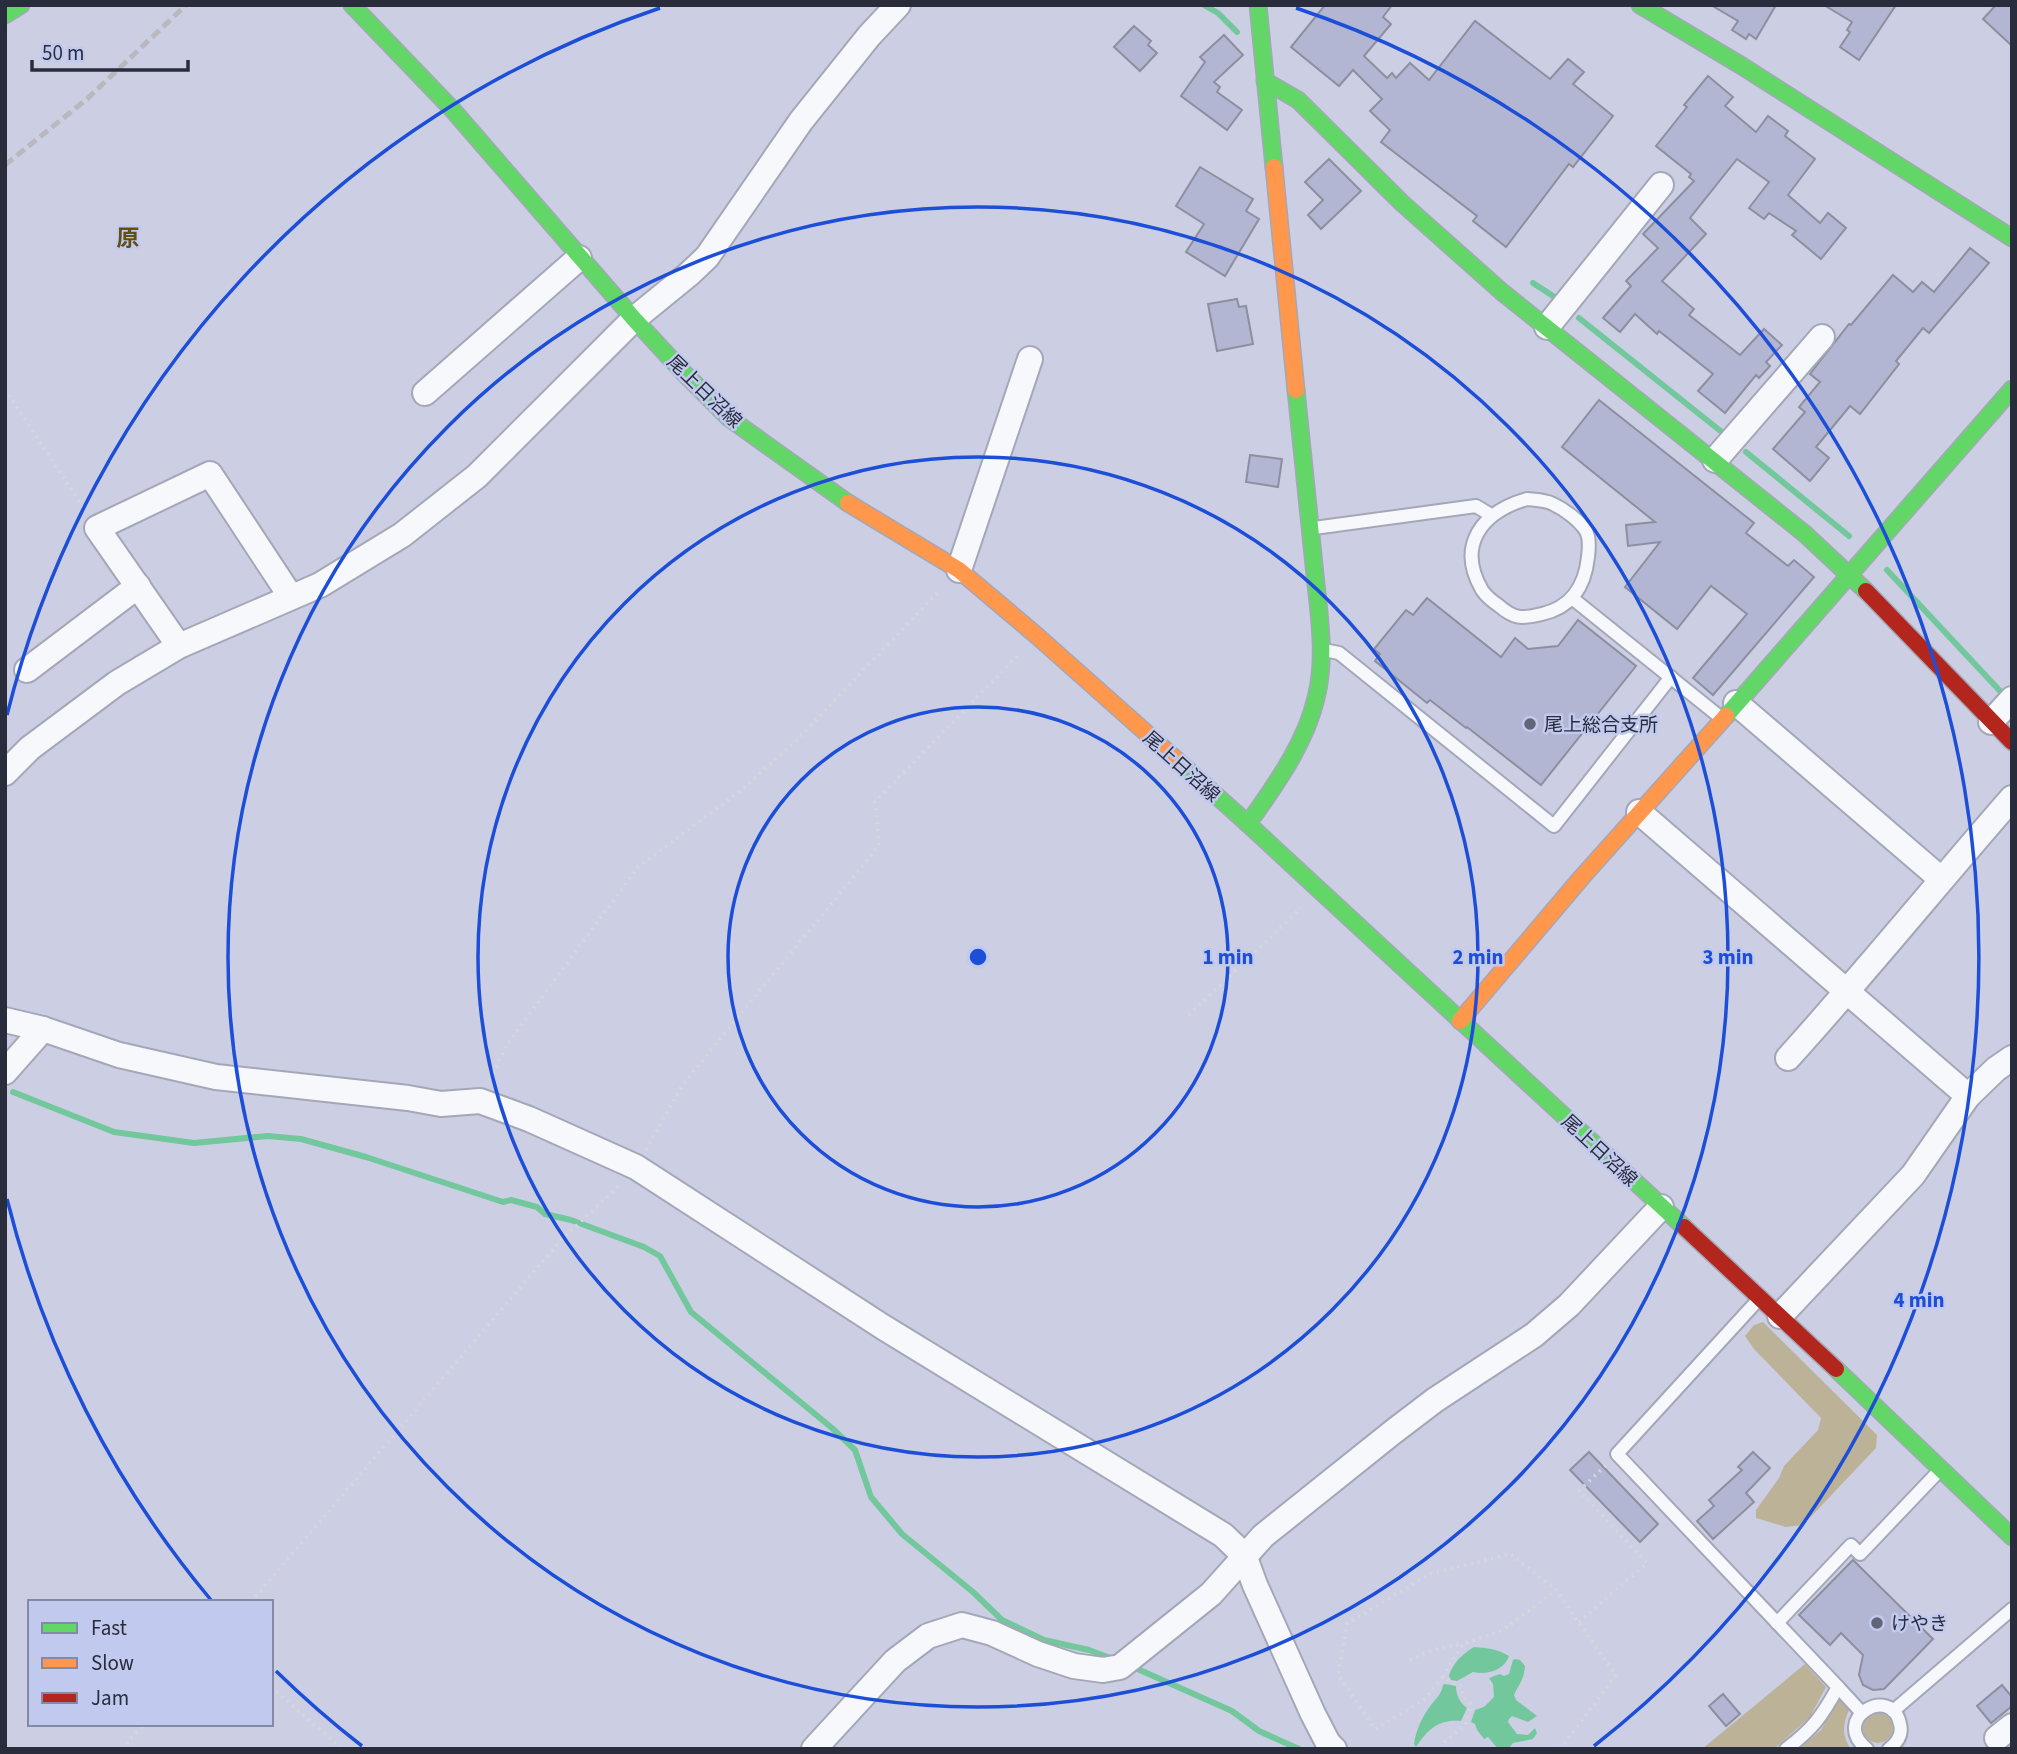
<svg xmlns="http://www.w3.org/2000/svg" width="2017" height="1754" viewBox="0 0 2017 1754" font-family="'Source Sans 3','Noto Sans JP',sans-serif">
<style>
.green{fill:#bbb298}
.water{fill:#73c79d}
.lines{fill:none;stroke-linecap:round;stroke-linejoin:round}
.stream{stroke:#73c79d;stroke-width:6}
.building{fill:#b2b6d2;stroke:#8d8f9f;stroke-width:2}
.lane-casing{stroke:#a4a7b7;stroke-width:16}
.street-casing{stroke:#a4a7b7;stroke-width:28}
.fast-casing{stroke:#a4a7b7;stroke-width:19}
.slow-casing{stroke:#a4a7b7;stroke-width:19}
.jam-casing{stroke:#a4a7b7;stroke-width:19}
.path{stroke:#d6d7dd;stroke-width:3.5;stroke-dasharray:2 5;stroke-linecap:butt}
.lane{stroke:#f7f8fb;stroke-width:12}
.street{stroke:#f7f8fb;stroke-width:24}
.fast{stroke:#63d668;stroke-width:16}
.slow{stroke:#ff974d;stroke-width:16}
.jam{stroke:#b3261e;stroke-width:16}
.rail{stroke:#b8b9be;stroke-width:5;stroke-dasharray:10 5;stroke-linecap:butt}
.ring{fill:none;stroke:#1d4ed8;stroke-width:3.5}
.poi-dot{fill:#626576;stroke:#c1c9ee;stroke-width:2.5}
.labels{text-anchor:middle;stroke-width:5;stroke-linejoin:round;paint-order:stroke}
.street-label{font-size:19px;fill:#292c3a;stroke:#c1c9ee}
.poi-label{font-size:19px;fill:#292c3a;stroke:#c1c9ee;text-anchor:start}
.quarter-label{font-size:23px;font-weight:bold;fill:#605113;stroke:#c1c9ee}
.centre{fill:#1d4ed8;stroke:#c1c9ee;stroke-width:3.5}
.ring-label{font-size:21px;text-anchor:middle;font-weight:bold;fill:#1d4ed8;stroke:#c1c9ee;stroke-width:5;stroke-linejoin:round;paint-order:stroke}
</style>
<rect width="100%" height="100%" fill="#cccfe4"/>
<g class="green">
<polygon points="1763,1322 1877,1435 1876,1448 1803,1525 1786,1527 1756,1518 1756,1510 1779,1478 1784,1466 1818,1430 1821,1418 1754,1349 1745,1336 1754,1325"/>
<polygon points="1805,1664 1826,1687 1810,1717 1774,1749 1702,1749"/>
<path d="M1840,1696L1850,1708C1843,1723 1841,1735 1851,1749H1799L1821,1730Z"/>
<circle cx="1878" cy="1728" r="15"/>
</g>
<g class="water">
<path d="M1474,1647C1488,1648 1497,1649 1509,1656C1504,1671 1486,1675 1473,1672L1457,1681L1451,1680L1449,1676C1452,1664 1463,1653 1474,1647Z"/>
<path d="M1515,1659L1520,1660L1525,1666C1524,1680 1519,1684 1514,1695L1516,1700L1537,1716L1528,1722L1512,1716L1509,1719L1508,1722L1517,1734L1528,1735L1535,1728L1537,1733L1533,1739L1513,1743L1508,1749H1498L1488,1737L1484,1739L1477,1730L1475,1724L1471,1722L1475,1710L1484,1707L1494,1697L1493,1684L1489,1678L1500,1674L1504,1676L1509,1674L1513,1660Z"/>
<path d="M1445,1684L1456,1686C1456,1695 1460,1703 1467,1708L1461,1721C1439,1719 1428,1729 1416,1747L1414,1744C1416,1730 1422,1717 1431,1705C1437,1697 1441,1695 1443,1685Z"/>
</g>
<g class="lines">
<g class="stream">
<polyline points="1204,5 1218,13 1237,32"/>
<polyline points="1533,283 1553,296"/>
<polyline points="1579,318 1723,433"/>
<polyline points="1746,452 1849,536"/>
<polyline points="1887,570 2000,691"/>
<polyline points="13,1092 114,1132 194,1143 268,1136 301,1139 366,1157 503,1202 511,1200 537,1207 545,1214 571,1220 644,1247 660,1256 691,1312 832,1428 855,1450 871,1497 902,1534 973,1592 1002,1620 1044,1640 1089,1650 1113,1659"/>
<polyline points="1133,1667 1232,1711 1259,1731 1299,1749"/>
</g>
</g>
<g class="building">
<polygon points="1325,5 1392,5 1383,17 1391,24 1364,56 1387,78 1392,73 1396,78 1410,63 1429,80 1475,21 1550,79 1568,59 1584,72 1573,84 1613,116 1573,167 1569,164 1506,247 1473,221 1477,216 1381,142 1390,130 1370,111 1382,99 1353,70 1339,86 1291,47"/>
<polygon points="1711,5 1776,5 1756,39 1749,34 1746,39 1732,30 1738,21"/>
<polygon points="1824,5 1896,5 1859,60 1840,47 1850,32 1847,30 1852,22"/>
<polygon points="1996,5 2012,5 2012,46 1983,19"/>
<polygon points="1134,26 1151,41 1148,45 1157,53 1140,71 1114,47"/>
<polygon points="1224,35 1243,55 1214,82 1220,87 1217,92 1242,110 1227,130 1181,96 1205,62 1200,57"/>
<polygon points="1708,76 1733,97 1725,106 1756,132 1768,116 1788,131 1785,136 1815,159 1788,195 1820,223 1828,213 1846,228 1821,259 1792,235 1796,231 1769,213 1764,219 1749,208 1769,182 1737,159 1690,218 1706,234 1662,281 1694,309 1689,315 1740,355 1764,329 1782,345 1766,362 1770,366 1759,378 1756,375 1725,413 1698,391 1713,374 1659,331 1657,334 1635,314 1620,332 1603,318 1631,286 1626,281 1658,248 1643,234 1694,181 1689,177 1691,174 1656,146 1687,107 1684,105"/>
<polygon points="1329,159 1361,191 1321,229 1308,215 1323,200 1305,182"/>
<polygon points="1200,167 1253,199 1246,211 1259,219 1225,276 1186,252 1204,224 1176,206"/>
<polygon points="1970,248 1989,263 1929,333 1923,328 1896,361 1899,364 1860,414 1850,406 1816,447 1829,458 1810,481 1773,449 1805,412 1799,407 1820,382 1810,374 1849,324 1851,325 1893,275 1913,292 1922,282 1934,292"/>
<polygon points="1237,299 1239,307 1246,306 1253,344 1217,351 1208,304"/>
<polygon points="1599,400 1754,523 1746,533 1788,566 1794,560 1814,577 1713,695 1693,678 1747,614 1711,586 1677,629 1625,587 1660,542 1628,546 1626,525 1655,522 1562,447"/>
<polygon points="1250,455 1282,459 1278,487 1246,482"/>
<polygon points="1427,598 1501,657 1515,638 1528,649 1558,646 1578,620 1636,666 1541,785 1467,727 1466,728 1430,700 1427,703 1375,661 1380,654 1374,649 1406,610 1413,615"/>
<polygon points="1589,1452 1658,1524 1640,1542 1570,1470"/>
<polygon points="1753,1452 1770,1468 1746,1493 1754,1502 1713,1539 1697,1521 1714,1506 1709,1500 1742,1470 1738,1467"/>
<polygon points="1853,1560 1933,1639 1884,1689 1873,1690 1863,1685 1859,1675 1863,1655 1841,1633 1830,1645 1799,1615"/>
<polygon points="2002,1685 2012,1697 2012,1706 1991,1723 1977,1706"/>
<polygon points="1723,1694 1740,1714 1726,1726 1709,1706"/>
</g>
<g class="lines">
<g class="lane-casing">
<g id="lane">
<path d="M1527,499C1535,500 1545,500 1553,504C1564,509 1579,520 1586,531C1590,538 1589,549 1588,557C1585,586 1572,607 1542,614C1521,619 1514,619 1498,605C1492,601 1486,596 1482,590C1456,545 1482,512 1527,499Z"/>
<polyline points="1314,528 1476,506 1491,515"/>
<polyline points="1572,598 1720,717"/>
<polyline points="1324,650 1339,653 1554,826 1671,677"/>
<path d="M1758,1300L1617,1454L1838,1687C1822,1716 1813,1729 1786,1749"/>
<polyline points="1777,1623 1851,1545 1860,1554 1940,1470"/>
<polyline points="1838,1687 1862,1713"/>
<polyline points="1893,1711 2012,1609"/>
<path d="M1867,1749C1829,1719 1892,1683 1900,1724C1903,1735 1897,1743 1889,1749"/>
</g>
</g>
<g class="street-casing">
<g id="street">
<polyline points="1547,327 1661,185"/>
<polyline points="425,393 579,258"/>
<polyline points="1715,460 1822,337"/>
<polyline points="959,570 1030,359"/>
<polyline points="179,646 97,528 210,474 291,597"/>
<polyline points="27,670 138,586"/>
<polyline points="1736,703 1941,879"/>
<polyline points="1991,722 2012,699"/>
<polyline points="5,773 30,748 117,683 179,646 320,585 402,535 477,476 634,319 688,275 707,257 801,121 869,36 898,5"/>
<polyline points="1639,812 1968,1096"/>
<polyline points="5,1020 43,1029 119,1055 216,1077 408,1098 441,1104 480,1101 529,1119 636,1167 883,1327 1223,1535 1244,1555 1255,1585 1313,1714 1328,1743 1334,1749"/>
<path d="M1788,1058C1865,973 1937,884 2012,798"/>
<polyline points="5,1072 43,1029"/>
<polyline points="1780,1316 1913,1175 1968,1096 1996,1069 2012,1058"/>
<polyline points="1997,1738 2012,1726"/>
<polyline points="814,1749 895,1661 928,1636 962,1625 992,1633 1038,1654 1074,1666 1103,1670 1120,1667 1211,1594 1263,1536 1393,1432 1435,1400 1534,1335 1569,1305 1661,1207"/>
</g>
</g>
<g class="fast-casing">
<g id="fast">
<polyline points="352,5 451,108 634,319 683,372 729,418 848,503"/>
<polyline points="1258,5 1274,167"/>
<polyline points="1640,5 1742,66 2012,238"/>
<polyline points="5,15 21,5"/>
<polyline points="1265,81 1298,100 1402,203 1502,292 1805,534 1866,591"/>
<polyline points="1726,716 2012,389"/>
<polyline points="1179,762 1248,824 1684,1227"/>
<path d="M1248,824C1275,785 1305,745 1316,698C1327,656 1318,608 1314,565C1308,507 1302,449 1296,390"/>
<polyline points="1836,1369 2012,1537"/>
</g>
</g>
<g class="slow-casing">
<g id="slow">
<polyline points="1274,167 1296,390"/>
<polyline points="848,503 959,570 1036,635 1179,762"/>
<polyline points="1460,1021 1582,877 1726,716"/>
</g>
</g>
<g class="jam-casing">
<g id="jam">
<polyline points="1866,591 2012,742"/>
<polyline points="1684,1227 1836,1369"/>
</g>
</g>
<g class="path">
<polyline points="9,395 86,512"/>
<polyline points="1189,1015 1301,908"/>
<polyline points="490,1080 506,1046 638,867 739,792 797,740 940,590"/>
<polyline points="646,1150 683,1084 879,846 875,802 1018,655"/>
<polyline points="251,1602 560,1241 621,1184"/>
<polyline points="1579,1622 1647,1563 1579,1491 1606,1465"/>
<polyline points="1410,1660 1439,1648 1463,1644"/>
<polyline points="1443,1677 1463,1644 1503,1630 1556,1590"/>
<polyline points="271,1687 342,1749"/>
<polyline points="122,1749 144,1724"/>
<polyline points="1442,1749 1445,1742 1465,1726 1471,1704 1463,1696 1462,1687 1443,1677 1425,1699 1375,1729 1338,1675 1347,1624 1429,1574 1511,1554 1556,1590 1616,1675 1571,1735 1559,1749"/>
</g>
<use href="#lane" class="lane"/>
<use href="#street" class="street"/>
<use href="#fast" class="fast"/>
<use href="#slow" class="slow"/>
<use href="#jam" class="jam"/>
<polyline class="rail" points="5,165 87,99 186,5"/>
</g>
<g class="ring">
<circle cx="978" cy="957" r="250"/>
<circle cx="978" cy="957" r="500"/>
<circle cx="978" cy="957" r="750"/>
<path d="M362 1746A1001 1001 0 0 1 276 1671M211 1600A1001 1001 0 0 1 7 1199M7 715A1001 1001 0 0 1 660 8M1296 8A1001 1001 0 0 1 1594 1746"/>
</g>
<g class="poi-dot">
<circle cx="1530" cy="724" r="7"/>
<circle cx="1877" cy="1623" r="7"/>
</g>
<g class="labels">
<g class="street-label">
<text transform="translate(705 391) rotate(44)" y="7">尾上日沼線</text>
<text transform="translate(1182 766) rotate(42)" y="7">尾上日沼線</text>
<text transform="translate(1600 1150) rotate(43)" y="7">尾上日沼線</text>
</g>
<g class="poi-label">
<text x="1544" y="731">尾上総合支所</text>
<text x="1891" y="1630">けやき</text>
</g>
<g class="quarter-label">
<text x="128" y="246">原</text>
</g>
</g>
<circle cx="978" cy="957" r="10" class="centre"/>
<g class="ring-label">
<text x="1228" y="964">1 min</text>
<text x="1478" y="964">2 min</text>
<text x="1728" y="964">3 min</text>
<text x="1919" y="1307">4 min</text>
</g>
<rect width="2017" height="1754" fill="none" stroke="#292c3a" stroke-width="14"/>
<rect x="28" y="1600" width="245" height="126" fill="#c1c9ee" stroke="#848aa6" stroke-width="2"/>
<rect x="42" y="1623" width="35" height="10" fill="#63d668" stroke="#848aa6" stroke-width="2"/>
<text x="91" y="1635" font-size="21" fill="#292c3a">Fast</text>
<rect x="42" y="1658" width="35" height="10" fill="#ff974d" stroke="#848aa6" stroke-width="2"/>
<text x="91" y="1670" font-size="21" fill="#292c3a">Slow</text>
<rect x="42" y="1693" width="35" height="10" fill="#b3261e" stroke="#848aa6" stroke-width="2"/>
<text x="91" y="1705" font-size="21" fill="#292c3a">Jam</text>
<path d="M32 60v10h156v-10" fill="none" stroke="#292c3a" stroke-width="3.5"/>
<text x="42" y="60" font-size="21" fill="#292c3a" stroke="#c1c9ee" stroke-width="5" paint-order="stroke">50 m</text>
</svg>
